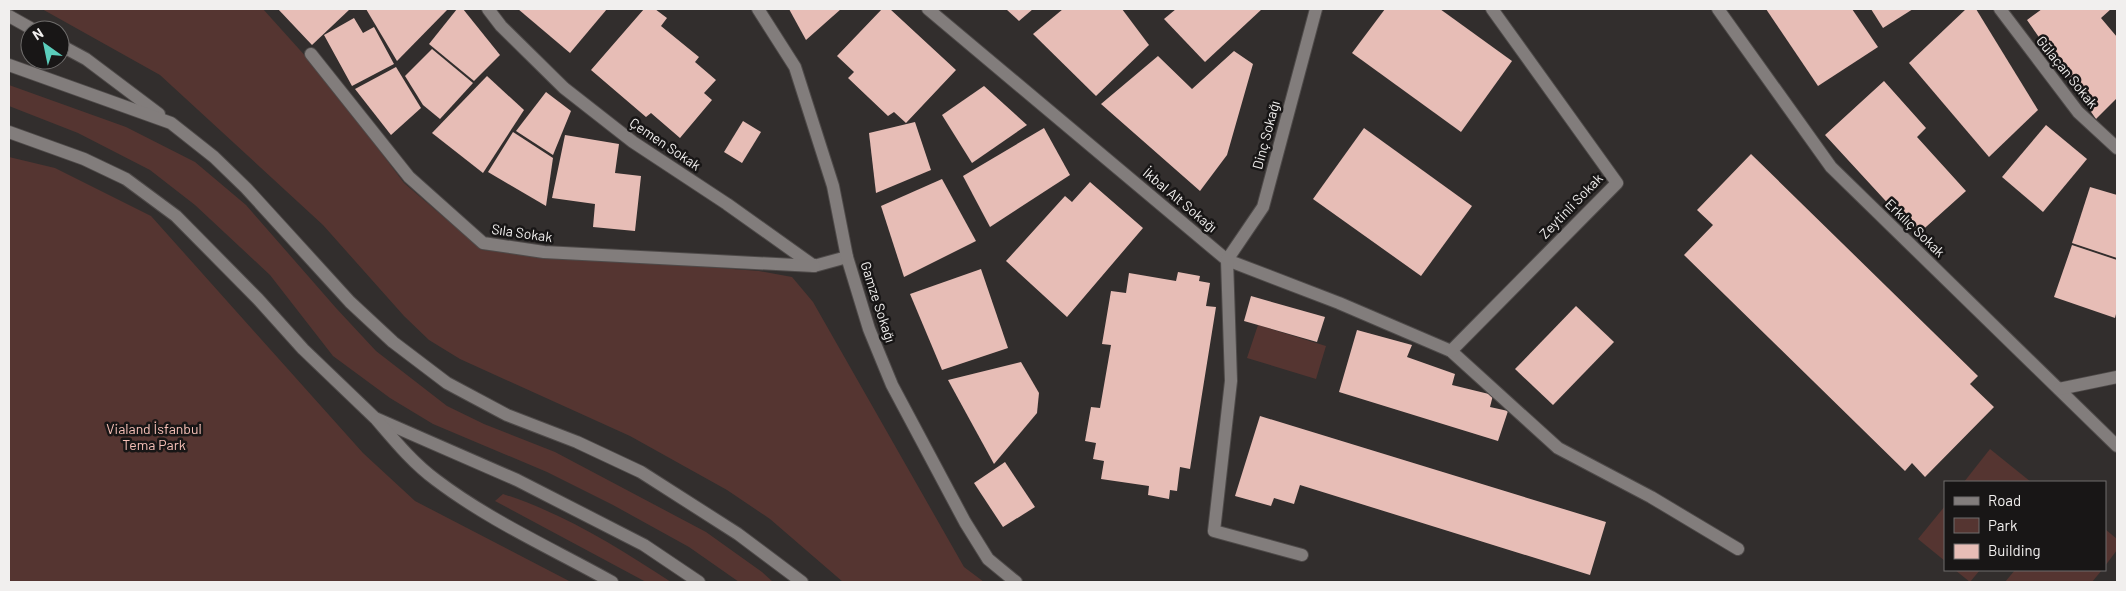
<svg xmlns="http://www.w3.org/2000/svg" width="2126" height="591" viewBox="0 0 2126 591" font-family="Barlow,sans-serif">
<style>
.green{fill:#553531}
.building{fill:#e7bdb6}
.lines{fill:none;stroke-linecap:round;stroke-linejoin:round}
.minor-casing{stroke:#4e4a49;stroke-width:14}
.minor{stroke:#827d7c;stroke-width:12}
.labels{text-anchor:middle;stroke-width:5;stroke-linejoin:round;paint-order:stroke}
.street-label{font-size:14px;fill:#f1efee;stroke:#181616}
.park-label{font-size:14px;fill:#f7c1b8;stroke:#181616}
</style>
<rect width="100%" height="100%" fill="#322e2d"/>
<g class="green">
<polygon points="42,9 263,9 326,79 404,183 482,250 759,271 792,277 813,302 964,567 984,582 843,582 770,519 727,490 630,436 460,359 429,340 404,316 323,225 160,75"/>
<polygon points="9,85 126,127 195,162 246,205 336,308 376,351 447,406 484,424 555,452 706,532 762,572 773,582 739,582 689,547 613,505 547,472 433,424 390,398 333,356 270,275 195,205 150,170 78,133 9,106"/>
<polygon points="9,157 55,168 151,216 363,453 415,501 571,582 9,582"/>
<polygon points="1258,325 1326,346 1316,379 1247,358"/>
<polygon points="1990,449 2031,482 1964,482"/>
<path d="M503,494C563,513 619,548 671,582H646L495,501Z"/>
<polygon points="1945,506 1945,561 1918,539"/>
<polygon points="2105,529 2117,539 2117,550 2105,566"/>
<polygon points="1955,570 1980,570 1970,582"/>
<polygon points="2015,570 2102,570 2092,582 2005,582"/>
</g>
<g class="building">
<polygon points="278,9 350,9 312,45"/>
<polygon points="366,9 448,9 397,61"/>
<polygon points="457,9 463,9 500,55 474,81 429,44"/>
<polygon points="518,9 607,9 570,53"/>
<polygon points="644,9 655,9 667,18 661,26 699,57 695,62 716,80 704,93 712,100 680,138 651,113 646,117 591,70"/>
<polygon points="789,9 841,9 806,40"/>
<polygon points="882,9 890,9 956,70 906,123 894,112 888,116 848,78 854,72 837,56"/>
<polygon points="1006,9 1033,9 1019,21"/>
<polygon points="1063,9 1122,9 1149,45 1096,96 1033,34"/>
<polygon points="1176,9 1262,9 1205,62 1164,19"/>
<polygon points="1385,9 1440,9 1512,61 1461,132 1352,53"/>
<polygon points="1766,9 1852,9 1878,47 1818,86"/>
<polygon points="1871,9 1913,9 1883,28"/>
<polygon points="1966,9 1976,9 2038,110 1989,157 1909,63"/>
<polygon points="2042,9 2111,9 2101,18 2117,37 2117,98 2096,119 2027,20"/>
<polygon points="354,18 363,33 374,27 394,64 352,86 324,35"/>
<polygon points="432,49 473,83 440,119 423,105 405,76"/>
<polygon points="1234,51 1253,64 1227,155 1200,191 1101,104 1158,56 1192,89"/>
<polygon points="396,67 421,108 391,135 355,89"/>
<polygon points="487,76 524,110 483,173 432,133"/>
<polygon points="1884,81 1926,128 1917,137 1966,191 1917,235 1825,135"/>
<polygon points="984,86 1027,125 972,163 942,115"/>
<polygon points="546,92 571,111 553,155 516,131"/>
<polygon points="743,121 761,132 742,163 724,152"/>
<polygon points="915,122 931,170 876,193 869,133"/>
<polygon points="2046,125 2087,159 2043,212 2002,177"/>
<polygon points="1044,128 1070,175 990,227 963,176"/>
<polygon points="1364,128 1472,206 1421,276 1313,199"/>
<polygon points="513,132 553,158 546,206 488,172"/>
<polygon points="565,135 619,144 615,173 641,176 635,231 593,227 595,204 552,198"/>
<polygon points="1751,154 1978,376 1970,384 1994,407 1925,477 1912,463 1905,471 1684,255 1713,225 1697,210"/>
<polygon points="942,179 976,241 904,277 881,206"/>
<polygon points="1090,182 1143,228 1067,317 1006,261 1065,196 1072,202"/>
<polygon points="2090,187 2117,195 2117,258 2072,243"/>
<polygon points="2072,245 2117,260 2117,310 2115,318 2054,297"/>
<polygon points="981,269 1008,348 942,370 910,294"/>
<polygon points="1178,272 1200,276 1199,281 1210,283 1206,306 1216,307 1190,469 1180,467 1177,491 1170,490 1169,499 1148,495 1149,486 1101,479 1104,461 1093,459 1096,443 1085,441 1091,407 1100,408 1111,345 1102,344 1111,291 1126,293 1129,273 1176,281"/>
<polygon points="1251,296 1325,317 1317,342 1244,321"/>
<polygon points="1576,306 1614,342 1553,405 1515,369"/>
<polygon points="1357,330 1412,345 1407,357 1455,374 1452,385 1493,395 1490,407 1508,411 1498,441 1339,392"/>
<polygon points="1021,362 1039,393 1037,413 994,464 948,380"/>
<polygon points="1260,416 1606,522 1590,575 1300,485 1294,504 1274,498 1271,506 1235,496"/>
<polygon points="1005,462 1035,507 1003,527 974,483"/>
</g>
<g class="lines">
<g class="minor-casing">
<g id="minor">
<polyline points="488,9 501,26 564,88 633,142 727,204 814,266 847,257"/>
<polyline points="758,9 795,67 833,186 847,257 869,329 892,385 965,522 988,559 1016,582"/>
<polyline points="928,9 1227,260 1339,303 1451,351 1558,448 1651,497 1738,549"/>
<polyline points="1718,9 1831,167 2117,446"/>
<polyline points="2000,9 2078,112 2117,148"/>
<polyline points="9,16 34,30"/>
<polyline points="60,45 86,59 159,114"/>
<polyline points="311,54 409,177 483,243 544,252 814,266"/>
<polyline points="9,65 171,123 214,157 246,188 350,302 393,342 447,383 507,415 577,442 641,472 738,534 802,582"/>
<polyline points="9,132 84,159 126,179 176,216 258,299 303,349 375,418 517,480 644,545 699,582"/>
<polyline points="1451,351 1617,183 1492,9"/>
<polyline points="2059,389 2117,377"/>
<path d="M377,420C395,441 413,463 436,480C490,521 553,549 612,582"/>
<polyline points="1302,555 1214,531 1231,381 1227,260 1263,207 1316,9"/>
</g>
</g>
<use href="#minor" class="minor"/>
</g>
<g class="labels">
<g class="street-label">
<text transform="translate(2067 72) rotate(51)" y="5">Gülaçan Sokak</text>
<text transform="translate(1266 135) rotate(-75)" y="5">Dinç Sokağı</text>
<text transform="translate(665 144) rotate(34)" y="5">Çemen Sokak</text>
<text transform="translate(1180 200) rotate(40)" y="5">İkbal Alt Sokağı</text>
<text transform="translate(1571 206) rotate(-46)" y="5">Zeytinli Sokak</text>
<text transform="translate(1915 228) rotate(44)" y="5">Erkılıç Sokak</text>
<text transform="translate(522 233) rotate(8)" y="5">Sıla Sokak</text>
<text transform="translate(878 302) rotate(72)" y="5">Gamze Sokağı</text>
</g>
<g class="park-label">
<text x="154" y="434">Vialand İsfanbul<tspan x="154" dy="16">Tema Park</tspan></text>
</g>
</g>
<rect width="2126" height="591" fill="none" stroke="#f1efee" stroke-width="20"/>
<rect x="1944" y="481" width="162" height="90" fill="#181616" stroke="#6f6d6c"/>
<rect x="1954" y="497" width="25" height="8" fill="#827d7c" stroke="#6f6d6c"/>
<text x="1988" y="506" font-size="15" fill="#f1efee">Road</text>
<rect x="1954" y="518" width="25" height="15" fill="#553531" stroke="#6f6d6c"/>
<text x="1988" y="531" font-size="15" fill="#f1efee">Park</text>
<rect x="1954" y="544" width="25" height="15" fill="#e7bdb6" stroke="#6f6d6c"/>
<text x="1988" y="556" font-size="15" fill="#f1efee">Building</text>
<g transform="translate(45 45) rotate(327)"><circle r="24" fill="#181616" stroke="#6f6d6c"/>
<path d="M0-4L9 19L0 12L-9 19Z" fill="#5bcebc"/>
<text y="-8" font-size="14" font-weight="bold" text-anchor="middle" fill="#f1efee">N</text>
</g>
</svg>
